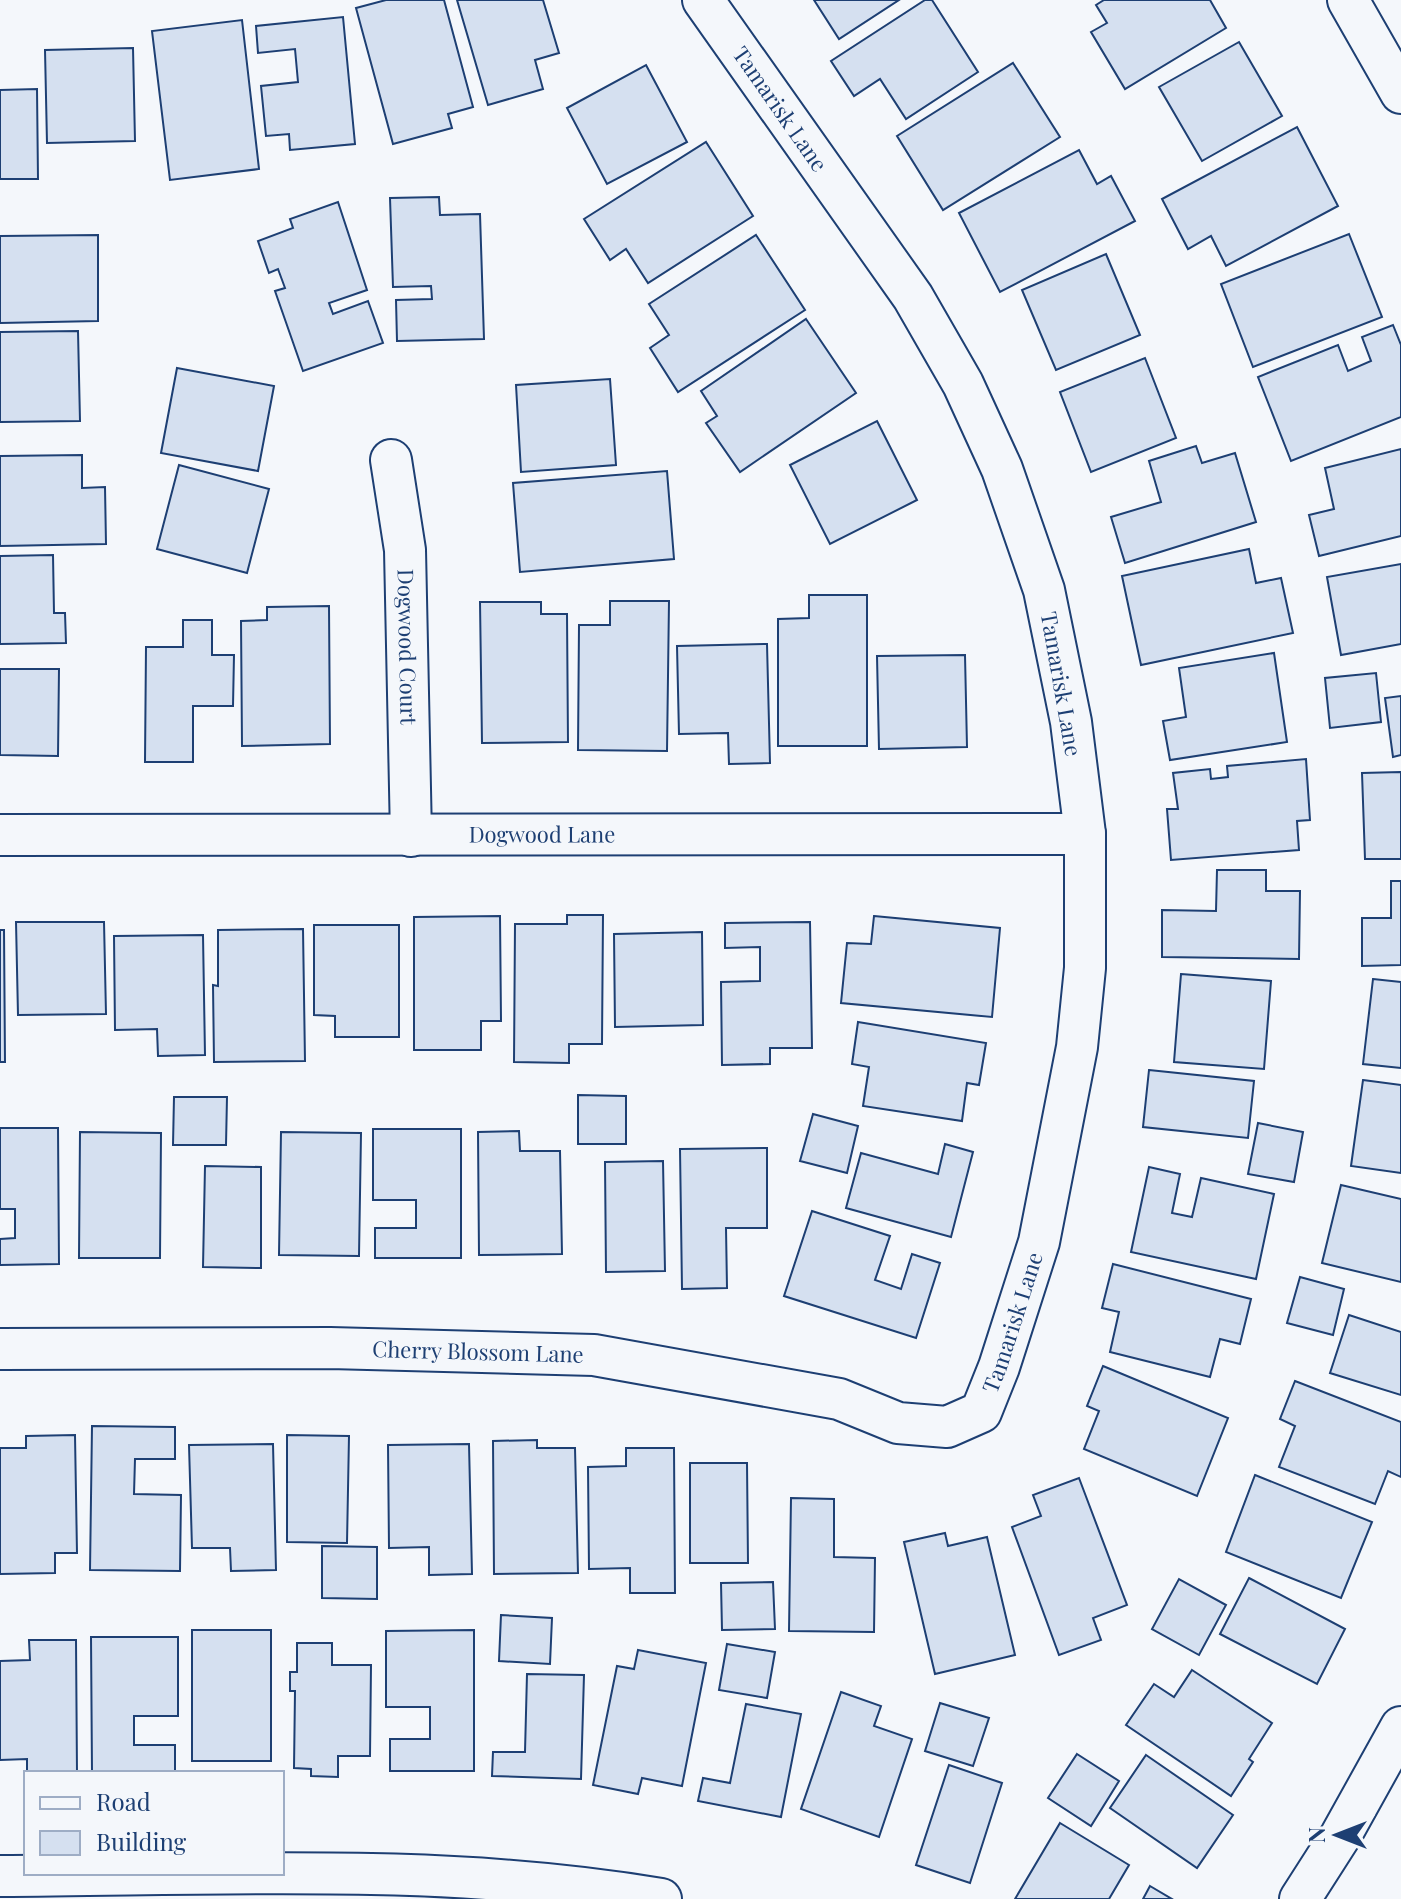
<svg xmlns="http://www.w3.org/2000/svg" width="1401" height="1899" viewBox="0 0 1401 1899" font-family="'Playfair Display',serif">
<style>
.building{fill:#d5e0f0;stroke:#1d3f73;stroke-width:2}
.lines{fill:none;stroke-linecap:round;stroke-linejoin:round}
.minor-casing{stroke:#1d3f73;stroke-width:44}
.minor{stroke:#f4f7fb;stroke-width:40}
.labels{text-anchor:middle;stroke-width:6;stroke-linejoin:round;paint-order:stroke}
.street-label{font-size:22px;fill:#1d3f73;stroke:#f4f7fb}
</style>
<rect width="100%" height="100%" fill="#f4f7fb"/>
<g class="building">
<polygon points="386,0 444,0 473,107 448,114 452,128 393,144 356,8"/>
<polygon points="457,0 543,0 559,53 535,60 543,89 488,105"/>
<polygon points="814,0 899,0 839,39"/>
<polygon points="925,0 932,0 978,72 906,119 880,79 854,96 831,61"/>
<polygon points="1104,0 1210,0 1226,28 1125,89 1091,32 1107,23 1096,5"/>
<polygon points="343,17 355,144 290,150 289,134 266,136 261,86 298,82 295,49 258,53 256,26"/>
<polygon points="242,20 259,169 170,180 152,31"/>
<polygon points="1239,42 1282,116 1202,161 1159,87"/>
<polygon points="133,48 135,141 47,143 45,50"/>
<polygon points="1013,63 1060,137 943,210 897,136"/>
<polygon points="646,65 687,142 607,184 567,108"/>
<polygon points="37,89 38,179 0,179 0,90"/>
<polygon points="1297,127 1338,206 1226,266 1211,236 1188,249 1162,199"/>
<polygon points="706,142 753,216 648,283 626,249 610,260 584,219"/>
<polygon points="1079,150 1097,184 1111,176 1135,221 1000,292 959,213"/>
<polygon points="439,197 440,215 480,214 484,339 397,341 396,300 432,299 431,286 393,287 390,198"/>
<polygon points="338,202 367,290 329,303 333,314 368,301 383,343 303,371 275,291 285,288 278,269 269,273 258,241 293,228 290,219"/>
<polygon points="1349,234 1382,317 1253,367 1221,284"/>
<polygon points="98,235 98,321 0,323 0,236"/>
<polygon points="756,235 805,310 678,392 650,348 669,335 649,304"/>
<polygon points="1106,254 1140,335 1056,370 1022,290"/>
<polygon points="806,319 856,393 740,472 706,423 717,416 701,391"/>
<polygon points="1393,325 1401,345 1401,417 1291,461 1258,377 1338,345 1348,371 1371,361 1362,337"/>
<polygon points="78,331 80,421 0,422 0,332"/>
<polygon points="1145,358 1176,438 1091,472 1060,392"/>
<polygon points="177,368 274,386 258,471 161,453"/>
<polygon points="610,379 616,465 521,472 516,385"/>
<polygon points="877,421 917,500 830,544 790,465"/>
<polygon points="1196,446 1202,463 1235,453 1256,522 1125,563 1111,517 1161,502 1149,461"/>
<polygon points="1401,449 1401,536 1319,556 1309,515 1334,509 1325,468"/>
<polygon points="82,455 82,488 105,487 106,544 0,546 0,456"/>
<polygon points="179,465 269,489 247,573 157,549"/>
<polygon points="667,471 674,559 520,572 513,483"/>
<polygon points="1249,549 1256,583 1281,578 1293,633 1141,665 1122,576"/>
<polygon points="53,555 54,613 65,613 66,643 0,644 0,556"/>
<polygon points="1401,564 1401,644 1341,655 1327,577"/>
<polygon points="809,595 867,595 867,746 778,746 778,619 809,618"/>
<polygon points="610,601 669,601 667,751 578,750 579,625 610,625"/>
<polygon points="480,602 541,602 541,614 567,614 568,742 482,743"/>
<polygon points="329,606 330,744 242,746 241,621 267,620 267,607"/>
<polygon points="183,620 212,620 212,655 234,655 233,706 193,706 193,762 145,762 146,647 183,647"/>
<polygon points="767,644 770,763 729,764 728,733 679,734 677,646"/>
<polygon points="1274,653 1287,742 1170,760 1163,721 1186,717 1179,668"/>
<polygon points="965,655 967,747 879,749 877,656"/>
<polygon points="0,669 59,669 58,756 0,755"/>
<polygon points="1376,673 1381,722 1330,728 1325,678"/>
<polygon points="1401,696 1401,755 1393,757 1385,698"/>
<polygon points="1306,759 1310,820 1297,821 1299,850 1171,860 1167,809 1178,809 1173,773 1210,769 1211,779 1228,777 1227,766"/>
<polygon points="1401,772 1401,859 1365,859 1362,773"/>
<polygon points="1217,870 1266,870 1266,891 1300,891 1299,959 1162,957 1162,910 1216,911"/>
<polygon points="1391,881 1401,881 1401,965 1362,966 1362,918 1391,918"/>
<polygon points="567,915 603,915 602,1044 569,1044 569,1063 514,1062 515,924 567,924"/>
<polygon points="500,916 501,1021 481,1021 481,1050 414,1050 414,917"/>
<polygon points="874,916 1000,928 992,1017 841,1003 847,943 871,944"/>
<polygon points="16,922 104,922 106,1014 18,1015"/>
<polygon points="810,922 812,1048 770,1048 770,1064 722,1065 721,982 760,981 760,947 725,948 725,923"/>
<polygon points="314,925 399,925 399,1037 335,1037 335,1016 314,1015"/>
<polygon points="303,929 305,1061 214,1062 213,985 218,986 218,930"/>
<polygon points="0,930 4,930 5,1062 0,1062"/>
<polygon points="702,932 703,1025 615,1027 614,934"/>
<polygon points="203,935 205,1055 158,1056 157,1029 115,1030 114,936"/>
<polygon points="1181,974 1271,981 1264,1069 1174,1062"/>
<polygon points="1373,979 1401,982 1401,1068 1363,1064"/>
<polygon points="858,1022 986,1043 979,1085 967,1083 962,1121 863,1106 869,1067 852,1064"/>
<polygon points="1149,1070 1254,1081 1248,1138 1143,1127"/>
<polygon points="1363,1080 1401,1085 1401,1173 1351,1166"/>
<polygon points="578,1095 626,1096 626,1144 578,1144"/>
<polygon points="174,1097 227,1097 226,1145 173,1145"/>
<polygon points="813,1114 858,1126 847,1173 800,1161"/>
<polygon points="1258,1123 1303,1132 1294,1182 1248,1174"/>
<polygon points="0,1128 58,1128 59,1264 0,1265 0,1239 15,1238 15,1209 0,1209"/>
<polygon points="373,1129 461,1129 461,1258 375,1258 375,1228 416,1228 416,1200 373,1200"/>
<polygon points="519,1131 520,1151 560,1151 562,1254 479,1255 478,1132"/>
<polygon points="80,1132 161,1133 160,1258 79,1258"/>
<polygon points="281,1132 361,1133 359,1256 279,1255"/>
<polygon points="945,1144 973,1152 951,1237 846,1208 861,1153 938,1174"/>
<polygon points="767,1148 767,1228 726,1228 727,1288 682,1289 680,1149"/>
<polygon points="663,1161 665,1271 606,1272 605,1162"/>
<polygon points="205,1166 261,1167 261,1268 203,1267"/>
<polygon points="1149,1167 1180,1174 1172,1213 1192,1217 1201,1178 1274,1194 1256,1279 1131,1252"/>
<polygon points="1341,1185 1401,1199 1401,1282 1322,1263"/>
<polygon points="812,1211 890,1236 875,1280 901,1289 912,1254 940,1263 916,1338 784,1296"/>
<polygon points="1113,1264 1251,1299 1240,1344 1220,1339 1210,1377 1110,1352 1119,1312 1102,1308"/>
<polygon points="1300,1277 1344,1289 1333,1335 1287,1323"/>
<polygon points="1349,1315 1401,1332 1401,1395 1330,1373"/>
<polygon points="1103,1366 1228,1418 1197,1496 1084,1449 1099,1411 1087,1406"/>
<polygon points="1295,1381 1401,1422 1401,1477 1388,1471 1375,1504 1279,1467 1295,1426 1280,1419"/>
<polygon points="92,1426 175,1427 175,1459 135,1459 134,1494 181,1495 180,1571 90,1570"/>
<polygon points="75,1435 77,1553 55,1553 55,1573 0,1574 0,1448 26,1448 26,1436"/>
<polygon points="287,1435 349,1436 347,1543 287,1542"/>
<polygon points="537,1440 537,1448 575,1448 578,1573 494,1574 493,1441"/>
<polygon points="273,1444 276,1570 231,1571 230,1548 192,1548 189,1445"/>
<polygon points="469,1444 472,1574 429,1575 429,1547 389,1548 388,1445"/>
<polygon points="626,1448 674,1448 675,1593 630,1593 630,1568 589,1569 588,1467 626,1466"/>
<polygon points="690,1463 747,1463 748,1563 690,1563"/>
<polygon points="1255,1475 1372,1522 1341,1598 1226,1552"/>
<polygon points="1079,1478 1127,1605 1093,1618 1101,1640 1059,1655 1012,1527 1041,1516 1033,1495"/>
<polygon points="791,1498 834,1499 834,1557 875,1558 874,1632 789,1631"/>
<polygon points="945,1533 948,1546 987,1537 1015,1655 935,1674 904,1542"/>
<polygon points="322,1546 377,1547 377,1599 322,1598"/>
<polygon points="1249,1578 1345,1629 1317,1684 1220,1634"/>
<polygon points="1179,1579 1226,1605 1199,1655 1152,1629"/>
<polygon points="773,1582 775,1629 722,1630 721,1583"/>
<polygon points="501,1615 552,1618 550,1664 499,1661"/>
<rect x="192" y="1630" width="79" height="131"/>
<polygon points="474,1630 474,1771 390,1771 390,1739 430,1739 430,1707 386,1707 386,1631"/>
<polygon points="91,1637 178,1637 178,1716 134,1716 134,1745 175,1745 175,1773 92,1773"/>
<polygon points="29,1640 76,1640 77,1773 27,1773 27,1759 0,1760 0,1661 30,1660"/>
<polygon points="297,1643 332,1643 332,1665 371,1665 370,1756 338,1756 338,1777 311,1776 311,1769 294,1768 295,1691 290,1691 290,1672 297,1672"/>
<polygon points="727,1644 775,1652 767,1698 719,1690"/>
<polygon points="638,1650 706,1663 682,1786 642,1778 638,1794 593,1785 617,1666 634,1669"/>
<polygon points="1192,1670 1272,1723 1249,1759 1253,1762 1231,1796 1126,1725 1154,1684 1174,1697"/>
<polygon points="527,1674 584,1675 581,1779 492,1776 493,1752 525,1752"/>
<polygon points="841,1692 881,1706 874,1726 912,1739 879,1837 801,1809"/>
<polygon points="940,1703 989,1718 973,1766 925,1751"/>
<polygon points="746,1704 801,1714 781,1817 698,1801 703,1778 730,1783"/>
<polygon points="1077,1754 1119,1781 1091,1826 1048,1798"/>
<polygon points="1146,1755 1233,1815 1197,1868 1110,1808"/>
<polygon points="949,1765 1002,1783 970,1883 916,1865"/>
<polygon points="1060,1823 1129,1865 1109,1899 1015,1899"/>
<polygon points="1150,1886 1172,1899 1143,1899"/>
</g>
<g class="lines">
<g class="minor-casing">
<g id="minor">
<polyline points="1348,0 1401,93"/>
<path id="s1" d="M391,460L405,550L411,836"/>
<path id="s2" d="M0,835L1085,834"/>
<path id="s3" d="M0,1349L330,1348L594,1355L839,1399L898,1423L947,1427L981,1412L999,1367L1039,1242L1077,1047L1085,968V834L1071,722L1044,590L1002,469L963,384L913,297L703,0"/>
<path d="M0,1876C220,1875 443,1862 661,1899"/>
<polyline points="1300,1899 1341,1835 1401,1727"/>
</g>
</g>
<use href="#minor" class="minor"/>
</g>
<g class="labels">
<g class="street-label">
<text transform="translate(780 109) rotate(55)" y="8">Tamarisk Lane</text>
<text dy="8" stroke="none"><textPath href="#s1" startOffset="188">Dogwood Court</textPath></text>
<text transform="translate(1061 684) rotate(80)" y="8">Tamarisk Lane</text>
<text dy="8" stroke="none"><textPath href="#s2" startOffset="542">Dogwood Lane</textPath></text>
<text dy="8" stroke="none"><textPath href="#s3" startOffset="1088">Tamarisk Lane</textPath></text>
<text dy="8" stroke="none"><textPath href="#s3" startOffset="478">Cherry Blossom Lane</textPath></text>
</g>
</g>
<rect x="24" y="1771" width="260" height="104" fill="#f4f7fb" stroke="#9eadc5" stroke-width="2"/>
<rect x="40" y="1797" width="40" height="12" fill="#f4f7fb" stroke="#9eadc5" stroke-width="2"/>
<text x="96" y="1811" font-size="24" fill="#1d3f73">Road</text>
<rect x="40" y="1831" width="40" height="24" fill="#d5e0f0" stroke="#9eadc5" stroke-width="2"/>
<text x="96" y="1851" font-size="24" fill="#1d3f73">Building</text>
<g transform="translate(1337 1835) rotate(270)" stroke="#f4f7fb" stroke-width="6" paint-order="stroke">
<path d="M0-6L14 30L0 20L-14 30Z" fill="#1d3f73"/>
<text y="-12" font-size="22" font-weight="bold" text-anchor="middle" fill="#1d3f73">N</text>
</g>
</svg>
